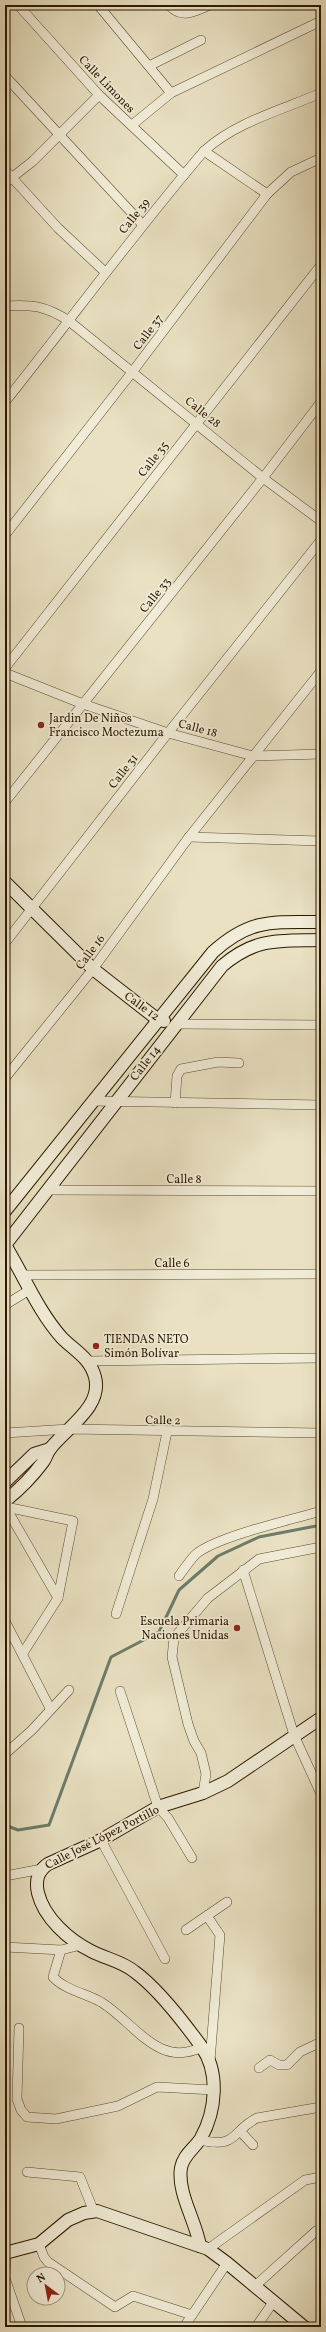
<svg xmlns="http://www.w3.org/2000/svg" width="326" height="2332" viewBox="0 0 326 2332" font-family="Vollkorn,serif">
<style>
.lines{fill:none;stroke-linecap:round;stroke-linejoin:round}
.stream{stroke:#6c7c69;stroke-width:3}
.street-casing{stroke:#5a4b31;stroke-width:10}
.secondary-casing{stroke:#2b1901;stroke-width:14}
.street{stroke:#f1ecd7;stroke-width:9}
.secondary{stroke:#f1ecd7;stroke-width:12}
.poi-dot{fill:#8f2418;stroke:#f1ecd7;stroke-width:1.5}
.labels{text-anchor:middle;stroke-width:3.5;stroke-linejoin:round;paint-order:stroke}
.street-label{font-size:12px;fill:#2b1901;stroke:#f1ecd7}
.poi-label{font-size:12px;fill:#2b1901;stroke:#f1ecd7;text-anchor:start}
</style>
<rect width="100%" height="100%" fill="#e9e1c2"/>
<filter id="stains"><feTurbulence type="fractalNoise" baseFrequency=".005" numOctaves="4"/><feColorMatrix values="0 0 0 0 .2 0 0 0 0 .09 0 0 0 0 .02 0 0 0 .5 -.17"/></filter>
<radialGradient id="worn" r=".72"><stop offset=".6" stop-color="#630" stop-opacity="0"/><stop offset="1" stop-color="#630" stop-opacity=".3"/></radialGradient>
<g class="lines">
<polyline class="stream" points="5,1825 18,1830 49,1825 111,1657 159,1632 179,1590 218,1556 259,1537 321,1525"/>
<g class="street-casing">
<g id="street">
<polyline points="18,5 99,95 184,175"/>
<polyline points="98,5 171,93"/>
<path d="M169,5C182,20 195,11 210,5"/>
<polyline points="318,5 321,6"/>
<polyline points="149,66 201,40"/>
<polyline points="5,76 143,225"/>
<polyline points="132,125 171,93 321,21"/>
<polyline points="204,151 267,194"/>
<polyline points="5,170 58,228 105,272"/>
<polyline points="5,183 33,161 99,95"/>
<path d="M5,306C32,304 46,306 69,321L263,478L321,521"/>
<path d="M5,402C72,318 135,232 204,151C236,122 282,110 321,93"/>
<polyline points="5,535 133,371 267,194 291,172 321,158"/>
<polyline points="5,668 321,265"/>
<polyline points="5,673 83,704 168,733 253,756 321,754"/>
<polyline points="5,802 263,478 321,402"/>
<polyline points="189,837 321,841"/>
<polyline points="5,943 168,733 321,540"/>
<polyline points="175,1024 321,1025"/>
<polyline points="5,1078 93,969 189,837 321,671"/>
<polyline points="93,1101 321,1105"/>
<polyline points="175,1103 177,1076 181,1069 218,1062 239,1063"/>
<polyline points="47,1190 321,1191"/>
<polyline points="24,1275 321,1274"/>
<polyline points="5,1305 31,1289"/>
<polyline points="89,1361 321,1358"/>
<polyline points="5,1433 69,1429 321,1433"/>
<polyline points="5,1506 58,1598"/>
<polyline points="6,1507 73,1521 58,1598 23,1653"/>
<polyline points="243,1570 294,1735 321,1794"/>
<path d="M179,1576C184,1569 190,1560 196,1554C218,1536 291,1520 321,1511"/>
<polyline points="116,1614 153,1499 167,1432"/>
<polyline points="5,1621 50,1708"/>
<polyline points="120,1691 158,1807 168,1818 192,1858"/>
<polyline points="5,1754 32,1730 69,1690"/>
<polyline points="203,1793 206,1774 201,1753 194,1741 188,1724 172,1657 174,1638 208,1598 259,1559 321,1547"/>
<polyline points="101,1840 165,1959"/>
<polyline points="5,1876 42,1869"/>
<polyline points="207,1916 220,1935 210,2061"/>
<polyline points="186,1930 227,1902"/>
<polyline points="5,1947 61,1950 81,1945"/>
<path d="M61,1950L53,1977C65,1990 85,1993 101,2002C134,2022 158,2069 202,2047"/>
<polyline points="19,2028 17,2099 21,2110 27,2117 56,2119 118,2106 157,2087 214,2090"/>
<polyline points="259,2068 270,2060 279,2065 287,2065 300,2052 321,2042"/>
<polyline points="241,2132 253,2145"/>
<path d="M200,2140C238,2149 231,2131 257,2118L321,2107"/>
<polyline points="27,2172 80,2177 94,2212"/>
<polyline points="39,2244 44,2257 48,2262 112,2305 115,2307 133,2296 192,2315"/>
<polyline points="208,2249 305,2180 321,2177"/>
<polyline points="6,2253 5,2278 22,2327"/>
<polyline points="255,2286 316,2231 321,2230"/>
<polyline points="184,2327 227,2263"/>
<polyline points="256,2327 274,2301"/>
</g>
</g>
<g class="secondary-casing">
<g id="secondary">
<polyline points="5,882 93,969 157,1019 164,1021"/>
<path d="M5,1211L213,952C251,918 273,922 321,922"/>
<path d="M5,1245L222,966C256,937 279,941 321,940"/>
<path d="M5,1245C24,1276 38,1311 62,1338C75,1351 90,1358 95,1377C103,1407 66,1428 50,1449C47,1453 46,1458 43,1462C32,1477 19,1490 5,1501"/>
<polyline points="5,1482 34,1454 50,1449"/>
<path d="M200,2246C196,2221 177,2193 181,2168C183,2155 195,2148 201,2138C216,2111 220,2072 201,2046C185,2024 157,1988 135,1972C122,1961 106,1959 91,1951C69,1940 44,1918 38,1893C35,1880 38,1871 48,1864L101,1840L158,1807L203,1793L228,1781L321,1718"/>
<polyline points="5,2253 39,2244 68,2220 84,2213 97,2211 208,2249 227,2263 304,2327"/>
</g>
</g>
<use href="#street" class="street"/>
<use href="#secondary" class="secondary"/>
</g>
<g class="poi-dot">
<circle cx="41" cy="725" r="4"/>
<circle cx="96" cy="1346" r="4"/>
<circle cx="237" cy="1628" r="4"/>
</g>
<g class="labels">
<g class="street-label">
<text transform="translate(107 84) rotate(46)" y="4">Calle Limones</text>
<text transform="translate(134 216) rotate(-51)" y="4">Calle 39</text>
<text transform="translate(148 332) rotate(-53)" y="4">Calle 37</text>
<text transform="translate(203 412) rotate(39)" y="4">Calle 28</text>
<text transform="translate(153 459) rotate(-52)" y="4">Calle 35</text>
<text transform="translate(155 595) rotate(-51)" y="4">Calle 33</text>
<text transform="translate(198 728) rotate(15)" y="4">Calle 18</text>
<text transform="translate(123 771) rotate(-52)" y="4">Calle 31</text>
<text transform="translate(90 952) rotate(-53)" y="4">Calle 16</text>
<text transform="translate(142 1006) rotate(36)" y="4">Calle 12</text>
<text transform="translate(145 1063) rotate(-52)" y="4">Calle 14</text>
<text x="184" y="1183">Calle 8</text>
<text x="172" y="1267">Calle 6</text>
<text transform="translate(163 1420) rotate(1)" y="4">Calle 2</text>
<text transform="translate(102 1837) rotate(-27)" y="4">Calle José López Portillo</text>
</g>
<g class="poi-label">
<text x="49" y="722">Jardin De Niños<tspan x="49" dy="14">Francisco Moctezuma</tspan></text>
<text x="104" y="1343">TIENDAS NETO<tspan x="104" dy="14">Simón Bolívar</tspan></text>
<text x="229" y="1625" text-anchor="end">Escuela Primaria<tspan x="229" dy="14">Naciones Unidas</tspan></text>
</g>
</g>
<rect width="326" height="2332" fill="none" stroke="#e9e1c2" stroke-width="20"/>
<rect x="6" y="6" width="314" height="2320" fill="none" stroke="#2b1901" stroke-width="2"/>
<rect x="10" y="10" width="306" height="2312" fill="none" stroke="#2b1901"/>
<g transform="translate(46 2286) rotate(328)"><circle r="19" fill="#f1ecd7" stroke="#a29881"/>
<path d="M0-3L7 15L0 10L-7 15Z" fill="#8f2418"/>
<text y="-6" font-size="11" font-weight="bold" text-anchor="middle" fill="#2b1901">N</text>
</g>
<rect width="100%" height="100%" filter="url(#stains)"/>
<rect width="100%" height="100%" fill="url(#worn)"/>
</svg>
